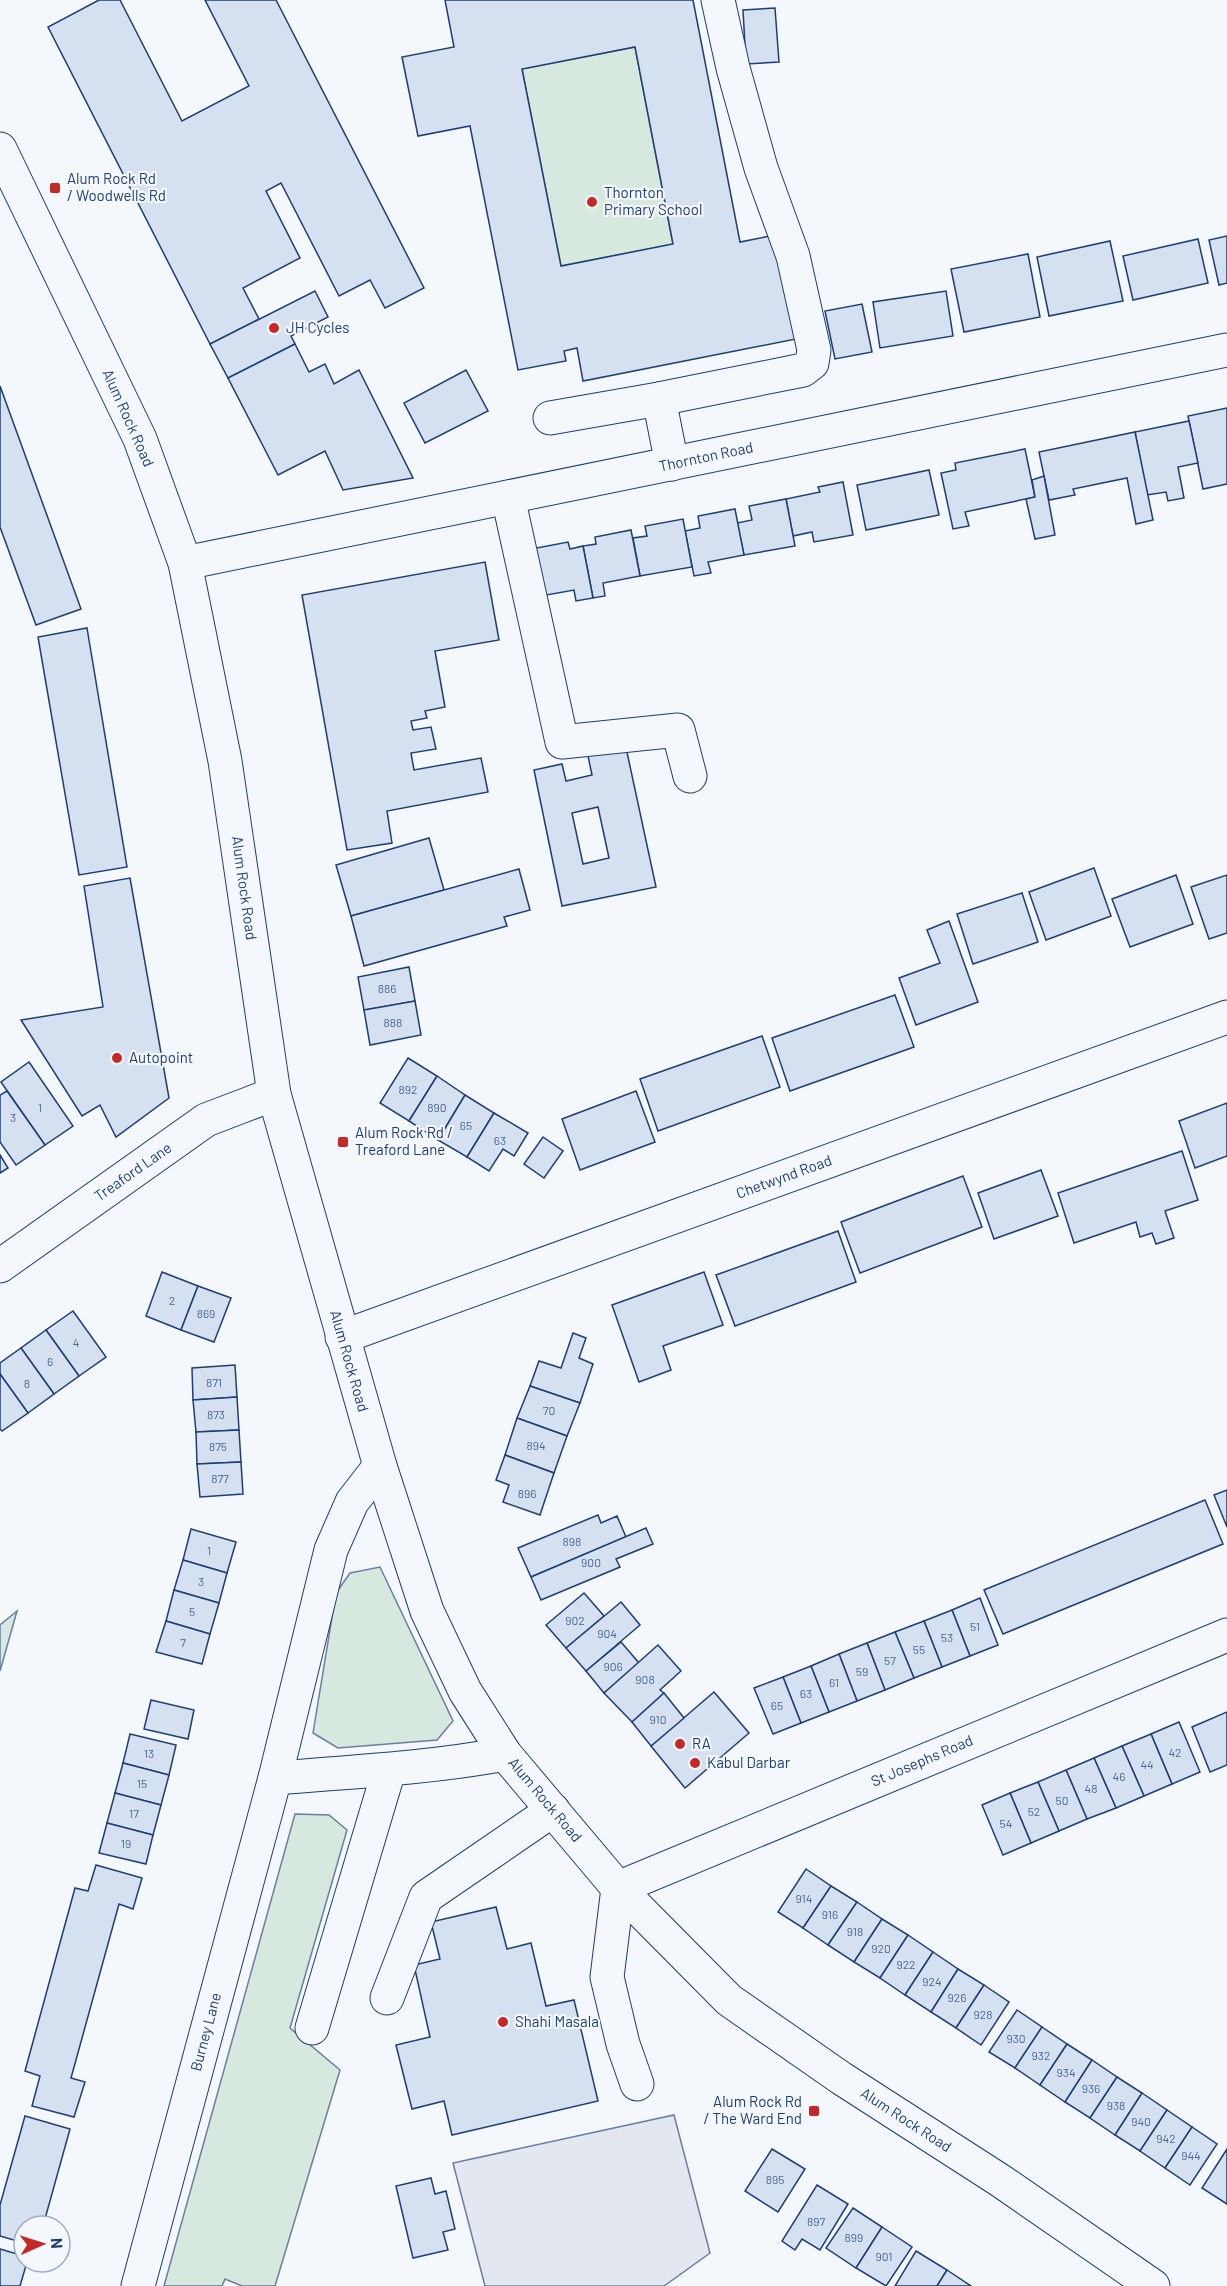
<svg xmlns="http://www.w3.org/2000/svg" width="1227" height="2286" viewBox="0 0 1227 2286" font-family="Barlow,sans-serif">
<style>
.green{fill:#d7e8df;stroke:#687fa3;stroke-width:1.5}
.parking{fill:#e3e8f0;stroke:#687fa3;stroke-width:1.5}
.building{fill:#d5e0f0;stroke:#1d3f73;stroke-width:1.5;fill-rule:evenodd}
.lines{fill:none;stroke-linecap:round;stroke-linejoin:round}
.minor-casing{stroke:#1d3f73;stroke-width:35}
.minor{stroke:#f4f7fb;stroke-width:33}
.poi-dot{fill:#c62828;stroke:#f4f7fb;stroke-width:2}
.labels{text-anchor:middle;stroke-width:4.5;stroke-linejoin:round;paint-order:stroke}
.number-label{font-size:12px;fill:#4b6792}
.poi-label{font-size:15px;fill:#1d3f73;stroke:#f4f7fb;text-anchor:start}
.street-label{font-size:15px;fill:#1d3f73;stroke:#f4f7fb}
</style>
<rect width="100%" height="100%" fill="#f4f7fb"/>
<g class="green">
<polygon points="635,47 673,244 561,266 522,69"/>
<polygon points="380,1567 453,1721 437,1740 338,1748 313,1733 336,1593 350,1573"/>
<polygon points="17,1611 0,1671 0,1625"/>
<polygon points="295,1814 329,1815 347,1830 290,2028 340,2070 275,2286 242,2286 225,2279 222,2286 164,2286"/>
</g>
<polygon class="parking" points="674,2115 710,2253 664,2286 485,2286 453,2163"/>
<g class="building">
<polygon points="99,0 120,0 182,121 249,86 205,0 276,0 424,288 385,308 370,280 339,296 281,183 266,191 300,258 243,288 259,319 210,344 48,27"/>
<path d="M445,0H693L740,242L775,235L796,339L583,381L577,348L564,351L566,361L518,370L470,126L418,136L402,57L454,47ZM635,47L673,244L561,266L522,69Z"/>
<polygon points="775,8 779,62 746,64 743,10"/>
<polygon points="1227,236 1227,283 1219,285 1209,240"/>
<polygon points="1198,239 1208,283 1133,300 1123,256"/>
<polygon points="1110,241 1123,301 1049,316 1037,257"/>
<polygon points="1028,254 1040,317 964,332 951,269"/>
<polygon points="315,291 328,317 291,336 295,344 228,378 210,344"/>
<polygon points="946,291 953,336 880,348 873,302"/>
<polygon points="862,304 872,352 835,359 825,311"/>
<polygon points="295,344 309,372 325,364 334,384 359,370 413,478 343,490 325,451 278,475 228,378"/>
<polygon points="466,370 488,411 425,443 404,403"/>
<polygon points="0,386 81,609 36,625 0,527"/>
<polygon points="1227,408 1227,484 1203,489 1188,416"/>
<polygon points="1189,421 1198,463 1178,467 1184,498 1168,501 1166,492 1147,495 1135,432"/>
<polygon points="1135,432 1153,520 1136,524 1127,478 1073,489 1075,495 1049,500 1039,452"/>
<polygon points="1025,449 1035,497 965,512 969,526 953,529 941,473 956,470 955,463"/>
<polygon points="929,470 939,515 866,530 857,485"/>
<polygon points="1044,476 1055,535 1035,539 1026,499 1035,497 1032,480"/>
<polygon points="843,482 853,535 814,542 812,532 793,536 786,499 820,492 818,487"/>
<polygon points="786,499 795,546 744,555 737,523 752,520 749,506"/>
<polygon points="735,509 744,555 708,562 711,573 694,576 685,531 700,528 698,516"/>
<polygon points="683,519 692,567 640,576 633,538 647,536 645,526"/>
<polygon points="631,530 640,576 603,583 605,596 593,598 583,546 596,544 595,537"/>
<polygon points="568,542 570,549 583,546 593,598 576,601 574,590 541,596 531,549"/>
<polygon points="485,562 499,640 435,651 445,707 425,711 427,718 411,721 413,730 431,727 436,749 411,753 414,770 481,758 488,792 387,811 392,843 347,850 302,595"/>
<polygon points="87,628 127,867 79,875 38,637"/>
<path d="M625,743L656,887L562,906L534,770L562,764L566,781L592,775L587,751ZM598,807L609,858L583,864L572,813Z"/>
<polygon points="429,838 444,890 351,916 336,865"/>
<polygon points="1094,868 1111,916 1046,940 1029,892"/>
<polygon points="519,869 530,910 504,917 507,926 364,966 351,916"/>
<polygon points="1176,875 1193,924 1130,947 1112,899"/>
<polygon points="1227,875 1227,933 1209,939 1191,887"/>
<polygon points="130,878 169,1098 116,1137 100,1105 82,1116 21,1020 103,1007 84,886"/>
<polygon points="1022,893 1038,942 973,964 957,914"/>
<polygon points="949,921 978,1002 916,1025 899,978 940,963 927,930"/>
<polygon points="409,967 415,1001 364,1010 358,977"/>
<polygon points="895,995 914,1047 790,1091 772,1038"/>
<polygon points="415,1001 421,1035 370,1045 364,1010"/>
<polygon points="762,1036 780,1087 658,1131 640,1079"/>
<polygon points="408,1058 437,1076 409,1121 380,1103"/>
<polygon points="29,1062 73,1126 45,1145 1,1082"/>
<polygon points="437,1076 465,1095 438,1140 409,1121"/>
<polygon points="7,1091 45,1145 16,1165 0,1142 0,1095"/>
<polygon points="636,1091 655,1142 580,1170 562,1119"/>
<polygon points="465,1095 494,1113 467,1157 438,1140"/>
<polygon points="1227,1103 1227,1156 1195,1168 1179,1121"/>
<polygon points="494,1113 528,1133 514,1156 503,1149 489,1171 467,1157"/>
<polygon points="543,1137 563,1151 544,1178 524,1164"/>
<polygon points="1182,1151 1198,1200 1165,1211 1174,1238 1156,1244 1152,1233 1140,1237 1136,1222 1074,1243 1058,1193"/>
<polygon points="0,1155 8,1168 0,1173"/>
<polygon points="1041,1170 1058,1216 994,1239 978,1193"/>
<polygon points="963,1176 982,1227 860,1273 841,1222"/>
<polygon points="838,1231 856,1282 735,1326 716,1275"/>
<polygon points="162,1272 198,1286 181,1330 146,1316"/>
<polygon points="704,1272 723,1325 663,1346 671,1370 639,1382 612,1305"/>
<polygon points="198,1286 231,1298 214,1342 181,1330"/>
<polygon points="73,1311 106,1357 79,1376 46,1330"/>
<polygon points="46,1330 79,1376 54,1394 21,1348"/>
<polygon points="573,1333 586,1338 579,1358 593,1364 580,1403 530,1386 539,1361 561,1368"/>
<polygon points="21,1348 54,1394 28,1413 0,1374 0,1363"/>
<polygon points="235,1365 237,1397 193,1400 192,1368"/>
<polygon points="0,1374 28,1413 2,1431 0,1429"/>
<polygon points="530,1386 580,1403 567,1436 517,1418"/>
<polygon points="237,1397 239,1430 196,1432 193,1400"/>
<polygon points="517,1418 567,1436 554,1473 505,1455"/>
<polygon points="239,1430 241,1462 197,1464 196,1432"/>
<polygon points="505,1455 554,1473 540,1515 503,1502 509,1485 496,1480"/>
<polygon points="241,1462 243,1494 200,1497 197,1464"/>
<polygon points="1227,1490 1227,1527 1214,1495"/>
<polygon points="1205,1500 1223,1544 1003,1634 984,1590"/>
<polygon points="598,1515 601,1523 617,1516 626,1537 531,1577 518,1548"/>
<polygon points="646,1528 653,1544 616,1559 620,1567 541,1600 531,1577"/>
<polygon points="191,1529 236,1542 227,1573 183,1560"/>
<polygon points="183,1560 227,1573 219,1603 174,1590"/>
<polygon points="174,1590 219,1603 210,1634 166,1621"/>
<polygon points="584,1593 604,1616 566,1648 546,1625"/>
<polygon points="980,1598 998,1645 970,1656 952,1610"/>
<polygon points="621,1602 640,1625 586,1671 566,1648"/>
<polygon points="952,1610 970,1656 942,1667 924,1621"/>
<polygon points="166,1621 210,1634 202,1664 156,1652"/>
<polygon points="924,1621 942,1667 914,1678 895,1632"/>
<polygon points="895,1632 914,1678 885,1690 867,1643"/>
<polygon points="621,1642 639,1663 604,1693 586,1671"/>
<polygon points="867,1643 885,1690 857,1701 839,1654"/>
<polygon points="658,1645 681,1671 660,1690 664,1693 632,1722 604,1693"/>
<polygon points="839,1654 857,1701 829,1712 811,1666"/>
<polygon points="811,1666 829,1712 801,1723 783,1677"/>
<polygon points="783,1677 801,1723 773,1734 754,1688"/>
<polygon points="714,1692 749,1733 685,1788 651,1746"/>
<polygon points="664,1693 684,1718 651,1746 632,1722"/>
<polygon points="151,1700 194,1710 188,1739 144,1729"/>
<polygon points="1227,1712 1227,1765 1210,1772 1192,1727"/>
<polygon points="1179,1722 1200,1772 1172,1784 1151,1734"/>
<polygon points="130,1734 176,1745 169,1775 123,1763"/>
<polygon points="1151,1734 1172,1784 1144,1796 1122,1746"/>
<polygon points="1122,1746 1144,1796 1116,1808 1094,1758"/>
<polygon points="1094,1758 1116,1808 1087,1819 1066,1770"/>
<polygon points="123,1763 169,1775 161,1805 115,1793"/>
<polygon points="1066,1770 1087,1819 1059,1831 1038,1782"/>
<polygon points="1038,1782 1059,1831 1031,1843 1010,1793"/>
<polygon points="115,1793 161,1805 153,1835 107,1823"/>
<polygon points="1010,1793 1031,1843 1003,1855 982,1805"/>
<polygon points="107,1823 153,1835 146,1864 99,1853"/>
<polygon points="96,1865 142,1878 133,1909 119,1904 71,2078 85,2082 74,2117 32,2106 40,2076 25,2071 75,1888 88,1891"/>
<polygon points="806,1869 831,1886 803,1928 778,1912"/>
<polygon points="831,1886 857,1902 828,1945 803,1928"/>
<polygon points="857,1902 882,1919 854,1962 828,1945"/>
<polygon points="496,1907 507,1949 531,1943 546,2006 574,2000 598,2101 452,2135 444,2101 412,2109 396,2045 430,2037 414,1965 440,1959 431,1922"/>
<polygon points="882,1919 908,1935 880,1978 854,1962"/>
<polygon points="908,1935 933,1952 905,1995 880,1978"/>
<polygon points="933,1952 958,1969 931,2012 905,1995"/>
<polygon points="958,1969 984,1985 956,2028 931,2012"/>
<polygon points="984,1985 1009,2002 981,2045 956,2028"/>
<polygon points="1017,2010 1042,2027 1015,2068 989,2052"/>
<polygon points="1042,2027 1067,2044 1040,2085 1015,2068"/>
<polygon points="1067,2044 1092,2060 1065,2102 1040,2085"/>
<polygon points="1092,2060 1117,2077 1090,2118 1065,2102"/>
<polygon points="1117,2077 1142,2093 1115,2135 1090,2118"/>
<polygon points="1142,2093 1167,2110 1140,2151 1115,2135"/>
<polygon points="1167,2110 1192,2127 1165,2168 1140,2151"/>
<polygon points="25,2116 70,2129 43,2226 24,2226 24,2243 0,2236 0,2205"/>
<polygon points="1192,2127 1217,2144 1190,2185 1165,2168"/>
<polygon points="772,2149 805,2169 778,2212 745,2191"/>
<polygon points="1227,2149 1227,2204 1202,2188"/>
<polygon points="431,2178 435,2194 446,2191 455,2229 443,2232 448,2250 413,2258 396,2186"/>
<polygon points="817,2185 848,2204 820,2250 802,2239 795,2250 782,2241"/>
<polygon points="853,2208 882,2227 856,2268 826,2248"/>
<polygon points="882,2227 912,2247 886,2286 856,2268"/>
<polygon points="0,2249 24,2256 24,2262 27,2262 20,2286 0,2286"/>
<polygon points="916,2251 947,2270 937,2286 895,2286"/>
<polygon points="947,2270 971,2286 937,2286"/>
</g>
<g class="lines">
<g class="minor-casing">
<g id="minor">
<polyline points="0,149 140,439 185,563 225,761 274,1094 380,1466 427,1611 465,1691 505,1754 618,1888 729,2000 841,2078 1001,2181 1153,2286"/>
<polyline points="659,399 672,464"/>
<polyline points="550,418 659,399 803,370 812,363 814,350 793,256 761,168 733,68 718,0"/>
<polyline points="508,497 562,742 678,730 690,776"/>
<polyline points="185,563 1227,350"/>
<polyline points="0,1266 206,1120 274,1094"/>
<polyline points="342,1337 1227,1017"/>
<path d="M275,1778C352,1772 429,1768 505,1754"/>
<polyline points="387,1998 426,1897 553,1810"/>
<polyline points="312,2028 389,1770"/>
<polyline points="637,2084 623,2044 607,1977 618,1888 1227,1635"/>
<polyline points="138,2286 275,1778 331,1550 352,1502 380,1466"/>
</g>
</g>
<use href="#minor" class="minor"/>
</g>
<g class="poi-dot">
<rect x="49" y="182" width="12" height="12" rx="3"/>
<circle cx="592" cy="202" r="6"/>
<circle cx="274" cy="328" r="6"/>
<circle cx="117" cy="1058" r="6"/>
<rect x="337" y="1136" width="12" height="12" rx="3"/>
<circle cx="680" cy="1744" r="6"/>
<circle cx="695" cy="1763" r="6"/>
<circle cx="503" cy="2022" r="6"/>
<rect x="808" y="2105" width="12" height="12" rx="3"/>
</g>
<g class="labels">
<g class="number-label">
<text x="387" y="993">886</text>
<text x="393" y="1027">888</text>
<text x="408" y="1094">892</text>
<text x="40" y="1112">1</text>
<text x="437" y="1112">890</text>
<text x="13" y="1122">3</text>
<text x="466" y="1130">65</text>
<text x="500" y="1145">63</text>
<text x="172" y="1305">2</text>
<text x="206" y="1318">869</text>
<text x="76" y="1347">4</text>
<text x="50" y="1366">6</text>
<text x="214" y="1387">871</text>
<text x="27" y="1388">8</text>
<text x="549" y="1415">70</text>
<text x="216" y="1419">873</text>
<text x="536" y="1450">894</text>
<text x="218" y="1451">875</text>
<text x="220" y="1483">877</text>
<text x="527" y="1498">896</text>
<text x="572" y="1546">898</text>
<text x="209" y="1555">1</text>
<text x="591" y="1567">900</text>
<text x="201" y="1586">3</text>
<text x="192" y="1616">5</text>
<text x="575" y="1625">902</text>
<text x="975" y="1631">51</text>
<text x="607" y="1638">904</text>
<text x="947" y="1642">53</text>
<text x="183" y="1647">7</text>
<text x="919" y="1654">55</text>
<text x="890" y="1665">57</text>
<text x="613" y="1671">906</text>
<text x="862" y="1676">59</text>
<text x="645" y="1684">908</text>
<text x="834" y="1687">61</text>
<text x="806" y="1698">63</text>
<text x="777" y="1710">65</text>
<text x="658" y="1724">910</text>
<text x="1175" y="1757">42</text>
<text x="149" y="1758">13</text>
<text x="1147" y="1769">44</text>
<text x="1119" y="1781">46</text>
<text x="142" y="1788">15</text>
<text x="1091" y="1793">48</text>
<text x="1062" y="1805">50</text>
<text x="1034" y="1816">52</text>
<text x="134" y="1818">17</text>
<text x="1006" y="1828">54</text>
<text x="126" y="1848">19</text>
<text x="804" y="1903">914</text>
<text x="830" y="1919">916</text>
<text x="855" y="1936">918</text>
<text x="881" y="1953">920</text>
<text x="906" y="1969">922</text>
<text x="932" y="1986">924</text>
<text x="957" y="2002">926</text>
<text x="983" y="2019">928</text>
<text x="1016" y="2043">930</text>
<text x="1041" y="2060">932</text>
<text x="1066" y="2077">934</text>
<text x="1091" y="2093">936</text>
<text x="1116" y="2110">938</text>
<text x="1141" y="2126">940</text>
<text x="1166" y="2143">942</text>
<text x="1191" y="2160">944</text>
<text x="775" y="2184">895</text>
<text x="816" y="2226">897</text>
<text x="854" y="2242">899</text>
<text x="884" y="2261">901</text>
</g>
<g class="poi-label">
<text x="67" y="184">Alum Rock Rd<tspan x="67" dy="17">/ Woodwells Rd</tspan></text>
<text x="604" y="198">Thornton<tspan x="604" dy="17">Primary School</tspan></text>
<text x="286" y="333">JH Cycles</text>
<text x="129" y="1063">Autopoint</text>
<text x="355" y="1138">Alum Rock Rd /<tspan x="355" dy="17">Treaford Lane</tspan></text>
<text x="692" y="1749">RA</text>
<text x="707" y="1768">Kabul Darbar</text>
<text x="515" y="2027">Shahi Masala</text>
<text x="802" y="2107" text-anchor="end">Alum Rock Rd<tspan x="802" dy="17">/ The Ward End</tspan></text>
</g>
<g class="street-label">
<text transform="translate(128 418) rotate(66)" y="5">Alum Rock Road</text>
<text transform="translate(706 457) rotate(-12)" y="5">Thornton Road</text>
<text transform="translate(244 888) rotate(82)" y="5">Alum Rock Road</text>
<text transform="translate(133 1172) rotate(-35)" y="5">Treaford Lane</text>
<text transform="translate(784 1177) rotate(-20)" y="5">Chetwynd Road</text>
<text transform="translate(349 1361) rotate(74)" y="5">Alum Rock Road</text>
<text transform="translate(922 1761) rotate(-23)" y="5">St Josephs Road</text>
<text transform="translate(545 1800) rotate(50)" y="5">Alum Rock Road</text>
<text transform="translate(206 2032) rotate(-75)" y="5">Burney Lane</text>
<text transform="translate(906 2120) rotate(33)" y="5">Alum Rock Road</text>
</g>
</g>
<g transform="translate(42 2244) rotate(87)"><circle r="28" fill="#f4f7fb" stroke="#9eadc5" stroke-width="1.5"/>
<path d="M0-4.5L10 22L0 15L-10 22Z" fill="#c62828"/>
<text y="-9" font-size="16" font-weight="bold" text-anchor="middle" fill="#1d3f73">N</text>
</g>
</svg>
